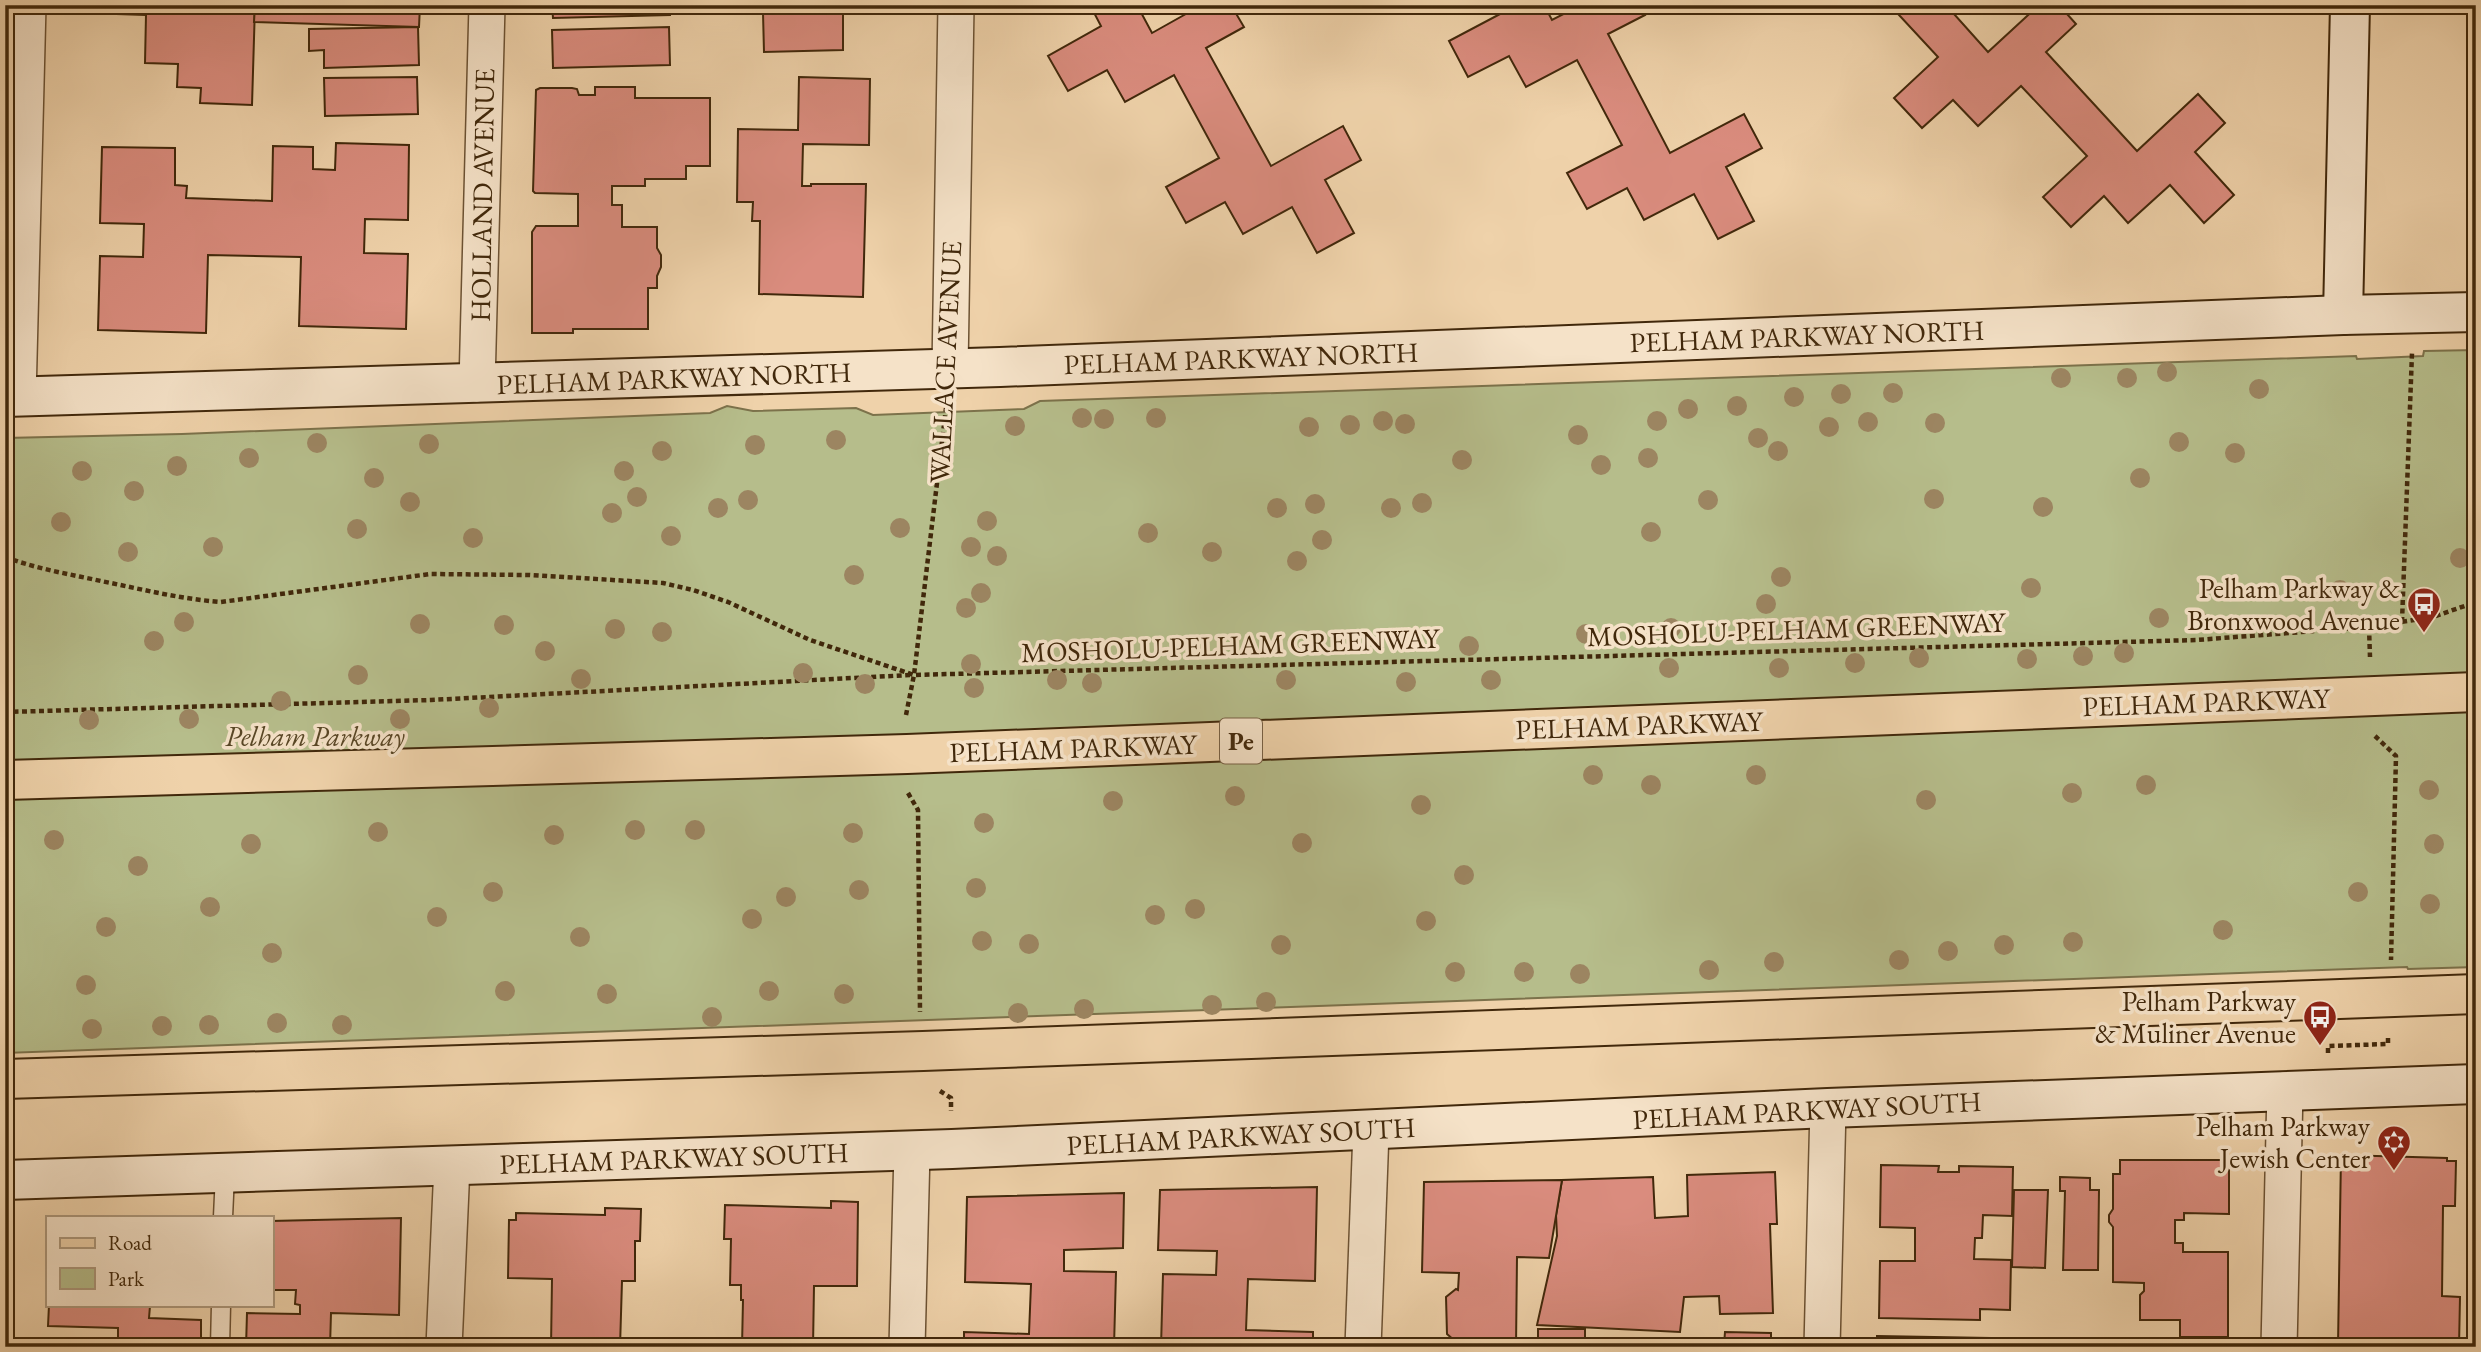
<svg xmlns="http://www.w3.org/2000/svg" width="2481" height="1352" viewBox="0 0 2481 1352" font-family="'EB Garamond',serif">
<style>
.green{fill:#b6bd8b;stroke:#7c724b;stroke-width:2}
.building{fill:#da8c7e;stroke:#41280b;stroke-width:2}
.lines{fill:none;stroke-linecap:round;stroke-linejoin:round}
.lane-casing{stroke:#6c5233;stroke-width:21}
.street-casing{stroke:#6c5233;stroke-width:38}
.secondary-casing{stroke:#41280b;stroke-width:42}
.primary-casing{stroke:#41280b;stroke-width:42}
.path{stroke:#41280b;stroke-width:4.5;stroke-dasharray:5 3.5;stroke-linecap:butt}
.lane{stroke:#f5e2c8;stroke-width:18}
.street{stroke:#f5e2c8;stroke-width:35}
.secondary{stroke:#f5e2c8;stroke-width:38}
.primary{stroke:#efd2aa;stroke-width:38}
.tree{fill:#9c8561}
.labels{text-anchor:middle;stroke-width:7;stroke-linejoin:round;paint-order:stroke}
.shield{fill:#f5e2c8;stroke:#776044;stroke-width:2}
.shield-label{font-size:26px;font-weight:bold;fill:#41280b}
.street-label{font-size:28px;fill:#41280b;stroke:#f5e2c8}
.poi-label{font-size:28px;fill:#41280b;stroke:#f5e2c8;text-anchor:end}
.park-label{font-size:28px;font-style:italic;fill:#584625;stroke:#f5e2c8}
</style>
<rect width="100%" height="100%" fill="#efd2aa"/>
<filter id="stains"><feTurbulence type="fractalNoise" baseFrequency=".00286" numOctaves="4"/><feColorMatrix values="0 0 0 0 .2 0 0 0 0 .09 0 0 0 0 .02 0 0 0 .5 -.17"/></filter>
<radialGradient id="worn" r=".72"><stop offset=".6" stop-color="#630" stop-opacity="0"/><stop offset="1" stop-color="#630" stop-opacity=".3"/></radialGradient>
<polygon class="green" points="2476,350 2476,967 2408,969 2407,967 5,1053 5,438 182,434 710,413 727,406 753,411 856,408 873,415 1024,409 1040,401 2356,356 2357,359 2423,356 2424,351"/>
<g class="building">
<polygon points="88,5 255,5 252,105 200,103 201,88 177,87 178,64 145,63 146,15 87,13"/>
<polygon points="255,5 420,5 419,27 254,22"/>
<polygon points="552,5 670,5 670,15 553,18"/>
<polygon points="1090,5 1137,5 1152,33 1202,5 1231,5 1244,27 1206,48 1271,166 1343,126 1361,160 1325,180 1354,233 1317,253 1292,207 1243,234 1225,202 1186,223 1166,187 1219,158 1174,75 1125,102 1107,70 1068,91 1048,56 1101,26"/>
<polygon points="1498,5 1544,5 1552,20 1581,5 1639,5 1645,15 1608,34 1670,153 1744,114 1762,148 1726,167 1754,221 1718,239 1694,194 1644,220 1627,188 1587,209 1567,173 1622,145 1577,60 1526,87 1509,56 1468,77 1449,41 1502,13"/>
<polygon points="1909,5 1946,5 1988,52 2039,5 2059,5 2076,24 2046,52 2137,151 2198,94 2225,123 2195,152 2234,195 2204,223 2170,185 2128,223 2104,196 2071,227 2043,197 2087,156 2021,86 1978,126 1953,100 1922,128 1894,98 1938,57 1899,15"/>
<polygon points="843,11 843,50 764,52 763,13"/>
<polygon points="418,27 419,65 324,68 324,50 309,51 309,29"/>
<polygon points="669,27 670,65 553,68 552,30"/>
<polygon points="417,77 418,114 325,116 324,78"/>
<polygon points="799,77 870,79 869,145 803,144 802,186 811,186 811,184 866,184 863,297 759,294 760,221 752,221 753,202 737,202 738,129 798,130"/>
<polygon points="595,87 635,87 635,98 710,98 710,166 686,166 686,179 645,179 645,186 612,186 612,205 622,205 622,227 657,227 657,248 661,255 661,267 657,276 657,288 648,288 648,329 573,329 573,333 532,333 532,232 536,226 578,226 578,194 535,193 533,191 536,90 540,88 572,88 577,89 579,95 595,95"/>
<polygon points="336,143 409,145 408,220 365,219 364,253 408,254 406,329 299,326 301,257 208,255 206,333 98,330 100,256 143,257 144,224 100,223 102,147 175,148 175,185 187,186 186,198 272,201 273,146 313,147 313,169 335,170"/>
<polygon points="2341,1155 2447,1158 2447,1161 2456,1161 2455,1206 2443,1206 2442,1296 2460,1297 2459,1347 2338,1345"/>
<polygon points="2120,1160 2229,1160 2229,1214 2184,1213 2184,1220 2175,1220 2175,1243 2183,1243 2183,1252 2228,1252 2228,1337 2180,1337 2180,1320 2140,1320 2140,1295 2144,1291 2144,1283 2113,1282 2113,1227 2109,1222 2109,1215 2113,1209 2113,1174 2120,1174"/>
<polygon points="1881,1165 1939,1166 1938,1172 1959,1172 1959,1166 2013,1167 2012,1216 1983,1215 1982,1238 1975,1238 1974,1259 2011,1260 2010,1310 1980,1309 1980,1320 1879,1318 1880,1261 1915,1261 1915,1228 1880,1227"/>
<polygon points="1775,1172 1777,1224 1770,1224 1773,1313 1720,1314 1719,1296 1684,1297 1680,1332 1537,1325 1557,1236 1556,1215 1562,1180 1653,1177 1655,1218 1688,1216 1687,1175"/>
<polygon points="2060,1177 2090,1178 2090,1190 2099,1190 2098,1270 2063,1270 2065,1191 2060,1191"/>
<polygon points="1562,1180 1549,1258 1517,1257 1516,1347 1458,1347 1458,1341 1455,1341 1447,1334 1446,1297 1456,1289 1458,1290 1459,1273 1422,1272 1424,1182"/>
<polygon points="2470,1182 2476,1182 2476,1298 2472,1298 2472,1268 2468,1268"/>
<polygon points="1317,1187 1315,1281 1248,1279 1246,1330 1313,1332 1313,1347 1161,1347 1163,1274 1216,1275 1217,1251 1158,1250 1160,1190"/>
<polygon points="2014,1190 2048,1190 2045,1268 2012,1267"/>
<polygon points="1124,1193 1123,1248 1064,1250 1064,1271 1116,1272 1114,1347 964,1347 964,1332 1029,1334 1031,1284 965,1282 967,1197"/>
<polygon points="831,1201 858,1202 857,1286 814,1286 813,1347 742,1347 743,1300 741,1300 741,1285 730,1285 731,1239 724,1239 725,1205 831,1208"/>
<polygon points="605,1208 641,1209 640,1241 635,1241 635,1281 622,1281 620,1347 551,1347 552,1279 508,1278 509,1220 516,1220 516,1213 605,1215"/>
<polygon points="401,1218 399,1315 331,1313 330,1347 246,1347 247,1313 300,1314 300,1305 295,1304 296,1290 271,1290 271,1221"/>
<polygon points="49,1305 154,1305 150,1306 149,1318 201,1320 201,1347 118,1347 118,1328 48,1326"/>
<rect x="1538" y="1329" width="47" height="18"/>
<polygon points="1725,1332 1771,1333 1771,1347 1715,1347 1716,1345 1724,1345"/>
<polygon points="1877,1336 2052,1339 2051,1347 1877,1347"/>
<polygon points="2131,1343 2183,1344 2183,1347 2131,1347"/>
</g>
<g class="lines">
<g class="lane-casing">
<g id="lane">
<polyline points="223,1217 225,1174"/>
<polyline points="220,1347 221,1305"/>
</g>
</g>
<g class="street-casing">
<g id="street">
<polyline points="950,369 956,5"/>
<polyline points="477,384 487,5"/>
<polyline points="18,397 28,5"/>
<polyline points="444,1347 452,1165"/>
<polyline points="907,1347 912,1151"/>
<polyline points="1363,1347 1371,1131"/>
<polyline points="1822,1347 1828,1108"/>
<polyline points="2279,1347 2285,1090"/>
</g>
</g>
<g class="secondary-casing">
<g id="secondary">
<polyline points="2343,315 2350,5"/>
<polyline points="5,397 1000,367 2343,315 2476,312"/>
<polyline points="5,1180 952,1149 1828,1108 2476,1084"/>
</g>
</g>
<g class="primary-casing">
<g id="primary">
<polyline points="5,780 907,754 2476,692"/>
<polyline points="5,1079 923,1051 2476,994"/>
</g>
</g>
<g class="path">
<path d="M5,557C37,569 69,574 101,581C141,589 180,599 221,602L430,574L529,575L663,583L693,590L728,602L810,640L914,675L2196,640L2369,627L2433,617L2476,602"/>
<polyline points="2402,622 2412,353"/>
<polyline points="2369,627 2370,657"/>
<polyline points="5,712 431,700 910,675"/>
<polyline points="906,715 914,675 946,408"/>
<polyline points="2375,736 2396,756 2391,960"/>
<polyline points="908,793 918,810 920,1012"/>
<polyline points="2328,1053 2328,1046 2388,1044 2388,1035"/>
<polyline points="940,1091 951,1098 951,1111"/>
</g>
<use href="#lane" class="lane"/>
<use href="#street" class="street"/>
<use href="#secondary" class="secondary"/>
<use href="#primary" class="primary"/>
</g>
<g class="tree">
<circle cx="2167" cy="372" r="10"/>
<circle cx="2061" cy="378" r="10"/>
<circle cx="2127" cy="378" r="10"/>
<circle cx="2259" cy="389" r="10"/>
<circle cx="1893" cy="393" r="10"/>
<circle cx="1841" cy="394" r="10"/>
<circle cx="1794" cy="397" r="10"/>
<circle cx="1737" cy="406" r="10"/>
<circle cx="1688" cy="409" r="10"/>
<circle cx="1082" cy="418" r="10"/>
<circle cx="1156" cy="418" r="10"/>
<circle cx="1104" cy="419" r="10"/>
<circle cx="1383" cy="421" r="10"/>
<circle cx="1657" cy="421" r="10"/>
<circle cx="1868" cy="422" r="10"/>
<circle cx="1935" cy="423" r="10"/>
<circle cx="1405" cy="424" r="10"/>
<circle cx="1350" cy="425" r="10"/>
<circle cx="1015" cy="426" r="10"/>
<circle cx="1309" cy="427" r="10"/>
<circle cx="1829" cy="427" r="10"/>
<circle cx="1578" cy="435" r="10"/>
<circle cx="1758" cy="438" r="10"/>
<circle cx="836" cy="440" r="10"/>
<circle cx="2179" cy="442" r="10"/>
<circle cx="317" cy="443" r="10"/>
<circle cx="429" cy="444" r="10"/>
<circle cx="755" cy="445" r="10"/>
<circle cx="662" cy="451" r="10"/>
<circle cx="1778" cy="451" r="10"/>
<circle cx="2235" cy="453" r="10"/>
<circle cx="249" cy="458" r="10"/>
<circle cx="1648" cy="458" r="10"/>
<circle cx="1462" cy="460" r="10"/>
<circle cx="1601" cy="465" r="10"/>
<circle cx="177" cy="466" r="10"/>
<circle cx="82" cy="471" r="10"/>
<circle cx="624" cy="471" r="10"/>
<circle cx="374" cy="478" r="10"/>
<circle cx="2140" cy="478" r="10"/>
<circle cx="134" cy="491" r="10"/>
<circle cx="637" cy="497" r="10"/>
<circle cx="1934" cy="499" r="10"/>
<circle cx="748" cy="500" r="10"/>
<circle cx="1708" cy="500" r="10"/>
<circle cx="410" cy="502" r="10"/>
<circle cx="1422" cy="503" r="10"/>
<circle cx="1315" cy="504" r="10"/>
<circle cx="2043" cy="507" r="10"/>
<circle cx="718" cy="508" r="10"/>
<circle cx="1277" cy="508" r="10"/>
<circle cx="1391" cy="508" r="10"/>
<circle cx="612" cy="513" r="10"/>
<circle cx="987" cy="521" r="10"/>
<circle cx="61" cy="522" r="10"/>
<circle cx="900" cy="528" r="10"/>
<circle cx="357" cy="529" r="10"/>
<circle cx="1651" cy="532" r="10"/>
<circle cx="1148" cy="533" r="10"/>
<circle cx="671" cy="536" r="10"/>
<circle cx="473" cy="538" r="10"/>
<circle cx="1322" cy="540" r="10"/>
<circle cx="213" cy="547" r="10"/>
<circle cx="971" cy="547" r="10"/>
<circle cx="128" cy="552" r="10"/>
<circle cx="1212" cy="552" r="10"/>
<circle cx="997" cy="556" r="10"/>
<circle cx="2460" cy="558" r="10"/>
<circle cx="1297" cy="561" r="10"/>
<circle cx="854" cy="575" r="10"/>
<circle cx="1781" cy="577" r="10"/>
<circle cx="2031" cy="588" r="10"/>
<circle cx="2340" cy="590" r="10"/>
<circle cx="981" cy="593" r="10"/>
<circle cx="1766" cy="604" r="10"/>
<circle cx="966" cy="608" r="10"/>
<circle cx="2159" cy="618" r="10"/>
<circle cx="2197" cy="619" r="10"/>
<circle cx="184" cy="622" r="10"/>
<circle cx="420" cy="624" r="10"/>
<circle cx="504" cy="625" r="10"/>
<circle cx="1671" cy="628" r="10"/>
<circle cx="615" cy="629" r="10"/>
<circle cx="662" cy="632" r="10"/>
<circle cx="1586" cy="634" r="10"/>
<circle cx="154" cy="641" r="10"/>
<circle cx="1469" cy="646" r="10"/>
<circle cx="545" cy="651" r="10"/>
<circle cx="2124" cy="653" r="10"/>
<circle cx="2083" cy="656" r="10"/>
<circle cx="1919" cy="658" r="10"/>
<circle cx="2027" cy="659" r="10"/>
<circle cx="1855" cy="663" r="10"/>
<circle cx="971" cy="664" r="10"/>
<circle cx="1669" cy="668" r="10"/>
<circle cx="1779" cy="668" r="10"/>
<circle cx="803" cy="673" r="10"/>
<circle cx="358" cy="675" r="10"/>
<circle cx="581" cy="679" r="10"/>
<circle cx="1057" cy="680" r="10"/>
<circle cx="1286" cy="680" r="10"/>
<circle cx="1491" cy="680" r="10"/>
<circle cx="1406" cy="682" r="10"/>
<circle cx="1092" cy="683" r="10"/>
<circle cx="865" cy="684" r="10"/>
<circle cx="974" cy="688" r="10"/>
<circle cx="281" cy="701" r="10"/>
<circle cx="489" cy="708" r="10"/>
<circle cx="189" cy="719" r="10"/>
<circle cx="400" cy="719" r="10"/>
<circle cx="89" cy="720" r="10"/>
<circle cx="1593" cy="775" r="10"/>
<circle cx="1756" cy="775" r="10"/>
<circle cx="1651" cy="785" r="10"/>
<circle cx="2146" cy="785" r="10"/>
<circle cx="2429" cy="790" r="10"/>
<circle cx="2072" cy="793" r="10"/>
<circle cx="1235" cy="796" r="10"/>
<circle cx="1926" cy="800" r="10"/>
<circle cx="1113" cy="801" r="10"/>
<circle cx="1421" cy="805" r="10"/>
<circle cx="984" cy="823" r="10"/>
<circle cx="635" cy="830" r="10"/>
<circle cx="695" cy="830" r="10"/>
<circle cx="378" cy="832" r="10"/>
<circle cx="853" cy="833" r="10"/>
<circle cx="554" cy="835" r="10"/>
<circle cx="54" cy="840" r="10"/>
<circle cx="1302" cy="843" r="10"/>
<circle cx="251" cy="844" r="10"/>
<circle cx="2434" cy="844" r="10"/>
<circle cx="138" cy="866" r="10"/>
<circle cx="1464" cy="875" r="10"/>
<circle cx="976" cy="888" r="10"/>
<circle cx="859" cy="890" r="10"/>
<circle cx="493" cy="892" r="10"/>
<circle cx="2358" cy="892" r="10"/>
<circle cx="786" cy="897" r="10"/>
<circle cx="2430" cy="904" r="10"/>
<circle cx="210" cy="907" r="10"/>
<circle cx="1195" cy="909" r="10"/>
<circle cx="1155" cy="915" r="10"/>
<circle cx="437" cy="917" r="10"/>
<circle cx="752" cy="919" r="10"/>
<circle cx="1426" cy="921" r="10"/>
<circle cx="106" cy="927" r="10"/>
<circle cx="2223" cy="930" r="10"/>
<circle cx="580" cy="937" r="10"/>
<circle cx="982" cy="941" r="10"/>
<circle cx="2073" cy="942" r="10"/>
<circle cx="1029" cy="944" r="10"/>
<circle cx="1281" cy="945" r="10"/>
<circle cx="2004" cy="945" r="10"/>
<circle cx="1948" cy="951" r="10"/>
<circle cx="272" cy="953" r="10"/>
<circle cx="1899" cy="960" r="10"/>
<circle cx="1774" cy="962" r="10"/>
<circle cx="1709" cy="970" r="10"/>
<circle cx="1455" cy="972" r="10"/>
<circle cx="1524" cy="972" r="10"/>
<circle cx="1580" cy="974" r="10"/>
<circle cx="86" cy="985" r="10"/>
<circle cx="505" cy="991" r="10"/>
<circle cx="769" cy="991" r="10"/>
<circle cx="607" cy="994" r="10"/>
<circle cx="844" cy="994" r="10"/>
<circle cx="1266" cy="1002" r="10"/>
<circle cx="1212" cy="1005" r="10"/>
<circle cx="1084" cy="1009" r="10"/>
<circle cx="1018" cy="1013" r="10"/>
<circle cx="712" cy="1017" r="10"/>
<circle cx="277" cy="1023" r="10"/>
<circle cx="209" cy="1025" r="10"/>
<circle cx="342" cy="1025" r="10"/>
<circle cx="162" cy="1026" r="10"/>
<circle cx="92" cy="1029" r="10"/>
</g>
<defs>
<g id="bus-pin" transform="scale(1.75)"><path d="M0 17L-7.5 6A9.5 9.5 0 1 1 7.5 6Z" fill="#8f2418" stroke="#f5e2c8"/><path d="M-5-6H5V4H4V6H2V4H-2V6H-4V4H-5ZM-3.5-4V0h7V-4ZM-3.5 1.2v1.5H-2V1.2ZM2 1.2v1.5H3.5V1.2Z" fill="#fff"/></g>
<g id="synagogue-pin" transform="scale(1.75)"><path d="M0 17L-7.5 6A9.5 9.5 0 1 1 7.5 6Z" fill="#8f2418" stroke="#f5e2c8"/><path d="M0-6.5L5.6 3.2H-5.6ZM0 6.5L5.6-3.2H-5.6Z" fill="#fff"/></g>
</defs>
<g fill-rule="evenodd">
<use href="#bus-pin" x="2424" y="604"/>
<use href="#bus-pin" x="2320" y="1017"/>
<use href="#synagogue-pin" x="2394" y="1142"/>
</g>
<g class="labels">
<rect class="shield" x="1220" y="718.5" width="42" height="45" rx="5"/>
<g class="shield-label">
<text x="1241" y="750">Pe</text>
</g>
<g class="street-label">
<text transform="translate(482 195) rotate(-89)" y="10">HOLLAND AVENUE</text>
<text transform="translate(1807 336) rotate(-2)" y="10">PELHAM PARKWAY NORTH</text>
<text transform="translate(1241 358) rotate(-2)" y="10">PELHAM PARKWAY NORTH</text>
<text transform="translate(945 362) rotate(-87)" y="10">WALLACE AVENUE</text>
<text transform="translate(674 378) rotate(-2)" y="10">PELHAM PARKWAY NORTH</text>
<text transform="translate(1796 629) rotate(-2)" y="10">MOSHOLU-PELHAM GREENWAY</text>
<text transform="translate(1230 645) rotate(-2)" y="10">MOSHOLU-PELHAM GREENWAY</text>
<text transform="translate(2206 702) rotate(-2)" y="10">PELHAM PARKWAY</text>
<text transform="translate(1639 725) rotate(-2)" y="10">PELHAM PARKWAY</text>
<text transform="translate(1073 748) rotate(-2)" y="10">PELHAM PARKWAY</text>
<text transform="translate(1807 1110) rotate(-3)" y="10">PELHAM PARKWAY SOUTH</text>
<text transform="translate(1241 1136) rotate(-3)" y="10">PELHAM PARKWAY SOUTH</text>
<text transform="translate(674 1158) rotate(-2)" y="10">PELHAM PARKWAY SOUTH</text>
</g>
<g class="poi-label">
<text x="2400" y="598">Pelham Parkway &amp;<tspan x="2400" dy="32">Bronxwood Avenue</tspan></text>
<text x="2296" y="1011">Pelham Parkway<tspan x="2296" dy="32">&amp; Muliner Avenue</tspan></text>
<text x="2370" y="1136">Pelham Parkway<tspan x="2370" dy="32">Jewish Center</tspan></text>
</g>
<g class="park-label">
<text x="315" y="746">Pelham Parkway</text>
</g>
</g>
<rect width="2481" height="1352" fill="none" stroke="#efd2aa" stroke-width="28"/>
<rect x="7" y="7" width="2467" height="1338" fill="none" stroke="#41280b" stroke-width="3.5"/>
<rect x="14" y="14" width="2453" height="1324" fill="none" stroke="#41280b" stroke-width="2"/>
<rect x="46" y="1216" width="228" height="91" fill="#f5e2c8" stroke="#ad987c" stroke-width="2"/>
<rect x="60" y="1238" width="35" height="10" fill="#efd2aa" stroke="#ad987c" stroke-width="2"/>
<text x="108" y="1250" font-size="21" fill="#41280b">Road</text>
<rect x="60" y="1268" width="35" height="21" fill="#b6bd8b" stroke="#ad987c" stroke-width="2"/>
<text x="108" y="1286" font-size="21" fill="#41280b">Park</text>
<rect width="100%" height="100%" filter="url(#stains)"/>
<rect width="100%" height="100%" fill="url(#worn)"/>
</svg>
